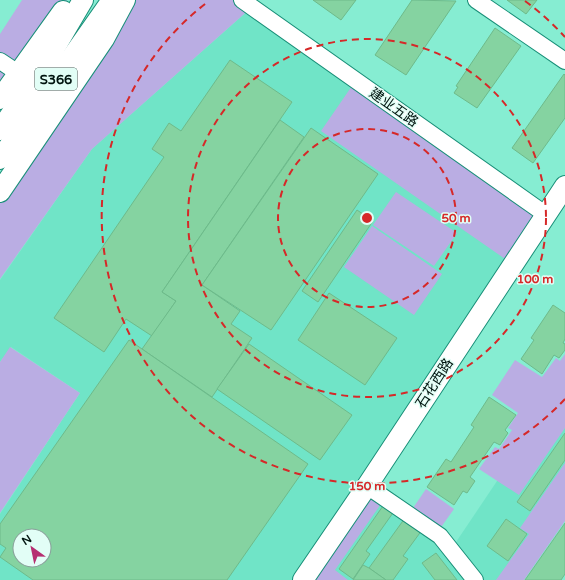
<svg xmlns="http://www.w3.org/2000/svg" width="565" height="580" viewBox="0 0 565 580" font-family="'Varela Round','Noto Sans SC',sans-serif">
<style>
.built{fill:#70e4c7;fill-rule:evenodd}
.green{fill:#baade3}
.building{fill:#85d3a1;stroke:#6eba8a;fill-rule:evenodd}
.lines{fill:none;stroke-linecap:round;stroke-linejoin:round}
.minor-casing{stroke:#188f78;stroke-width:18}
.major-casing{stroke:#188f78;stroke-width:22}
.minor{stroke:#fff;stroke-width:16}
.major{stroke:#fff;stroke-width:20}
.ring{fill:none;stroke:#d62828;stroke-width:2;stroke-dasharray:7 5}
.labels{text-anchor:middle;stroke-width:3;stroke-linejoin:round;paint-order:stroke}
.shield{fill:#e2fef6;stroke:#445a54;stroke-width:1}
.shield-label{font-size:13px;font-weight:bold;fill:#00140f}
.street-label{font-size:14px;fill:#00140f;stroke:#e2fef6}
.centre{fill:#d62828;stroke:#e2fef6;stroke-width:2}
.ring-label{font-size:12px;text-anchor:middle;font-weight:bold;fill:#d62828;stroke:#e2fef6;stroke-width:3;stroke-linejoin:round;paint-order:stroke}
</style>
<rect width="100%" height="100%" fill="#86edd2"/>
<g class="built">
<path d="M251,8L544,214L300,580H0V514L80,393L11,347L0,362V280L92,149ZM20,536H44V560H20Z"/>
<polygon points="559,389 565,393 565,493 504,580 476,580 452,548"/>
<polygon points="367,487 439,537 474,580 304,580"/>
</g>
<g class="green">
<polygon points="22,0 67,0 0,93 0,34"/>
<polygon points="125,0 241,0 252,7 92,149 0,279 0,192"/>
<polygon points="354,83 538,217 508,261 321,131"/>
<polygon points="396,192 457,233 434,266 373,225"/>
<polygon points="372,226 442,274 414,315 344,267"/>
<polygon points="10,347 80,393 0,513 0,362"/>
<polygon points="565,354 565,428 519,495 479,469 495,447 499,449 512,430 508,428 518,413 492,395 515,360 542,377 556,358 560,361"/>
<polygon points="565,463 565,521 524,580 496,580 529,534 520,528"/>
<polygon points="426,489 454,509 439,530 411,511"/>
<polygon points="367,490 383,501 335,570 348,580 307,580"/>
</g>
<g class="building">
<polygon points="313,0 356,0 341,20"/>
<polygon points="412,0 456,1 406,75 375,55"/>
<polygon points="507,0 537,0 526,14"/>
<polygon points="495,28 521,46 477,108 454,93 458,87 456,86"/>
<polygon points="230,60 292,102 162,292 176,301 152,336 126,319 104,352 54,318 164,157 152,149 169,123 181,131"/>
<polygon points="564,74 565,75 565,118 533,163 512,148"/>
<polygon points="280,120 304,137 202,285 240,311 231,324 252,338 212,397 142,349 176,301 162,292"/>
<polygon points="311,128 378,174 271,330 202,285"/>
<polygon points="357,210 373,221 318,302 302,291"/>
<polygon points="329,293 397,338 365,385 298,340"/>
<polygon points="553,305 565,313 565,339 563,343 565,344 565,350 559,358 554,355 542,374 521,359 534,340 531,338"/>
<path d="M129,340L308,464L227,580H33L0,557L6,548L0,544V524ZM20,536H44V560H20Z"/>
<polygon points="249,344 352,415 320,460 217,389"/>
<polygon points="489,397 516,415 505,430 508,433 500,445 494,442 470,477 475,481 467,493 463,491 454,505 427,487 446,459 451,462 474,427 471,425"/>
<polygon points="565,433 565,460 530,511 517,502"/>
<polygon points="385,503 395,510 366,551 370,554 353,579 339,569"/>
<polygon points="405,518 422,530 403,556 408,559 393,580 386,580 369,568"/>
<polygon points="506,519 527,534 508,561 487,546"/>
<polygon points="565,523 565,574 561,580 525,580"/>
<polygon points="436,553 457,580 435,580 422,563"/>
<polygon points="363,565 369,568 386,580 353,580"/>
</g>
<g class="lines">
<g class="minor-casing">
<g id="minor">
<polyline points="242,0 545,214"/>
<polyline points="476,0 565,61"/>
<polyline points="0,61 18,73"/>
<polyline points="367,486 440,536 475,580"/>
</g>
</g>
<g class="major-casing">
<g id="major">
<polyline points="0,99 63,11"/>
<polyline points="0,130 43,68 83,0"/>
<polyline points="0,159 112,0"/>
<polyline points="0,192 104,39 125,0"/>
<polyline points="303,580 367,486 565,186"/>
</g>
</g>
<use href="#minor" class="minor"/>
<use href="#major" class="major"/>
</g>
<g class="ring">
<circle cx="367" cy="218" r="89"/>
<circle cx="367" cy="218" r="179"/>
<path d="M565 399A268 268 0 1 1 209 1M525 1A268 268 0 0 1 565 37"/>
</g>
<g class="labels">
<rect class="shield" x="35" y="68" width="42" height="22" rx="3"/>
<g class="shield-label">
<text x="56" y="84">S366</text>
</g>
<g class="street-label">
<text transform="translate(394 107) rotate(35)" y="5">建业五路</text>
<text transform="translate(434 383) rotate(-57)" y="5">石花西路</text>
</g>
</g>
<circle cx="367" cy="218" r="6" class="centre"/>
<g class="ring-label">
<text x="456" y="222">50 m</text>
<text x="535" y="283">100 m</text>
<text x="367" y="490">150 m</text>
</g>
<g transform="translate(32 548) rotate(327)"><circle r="19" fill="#e2fef6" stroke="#88a09a"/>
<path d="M0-3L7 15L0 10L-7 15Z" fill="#b62f71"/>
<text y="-6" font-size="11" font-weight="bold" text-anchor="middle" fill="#00140f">N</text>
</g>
</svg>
